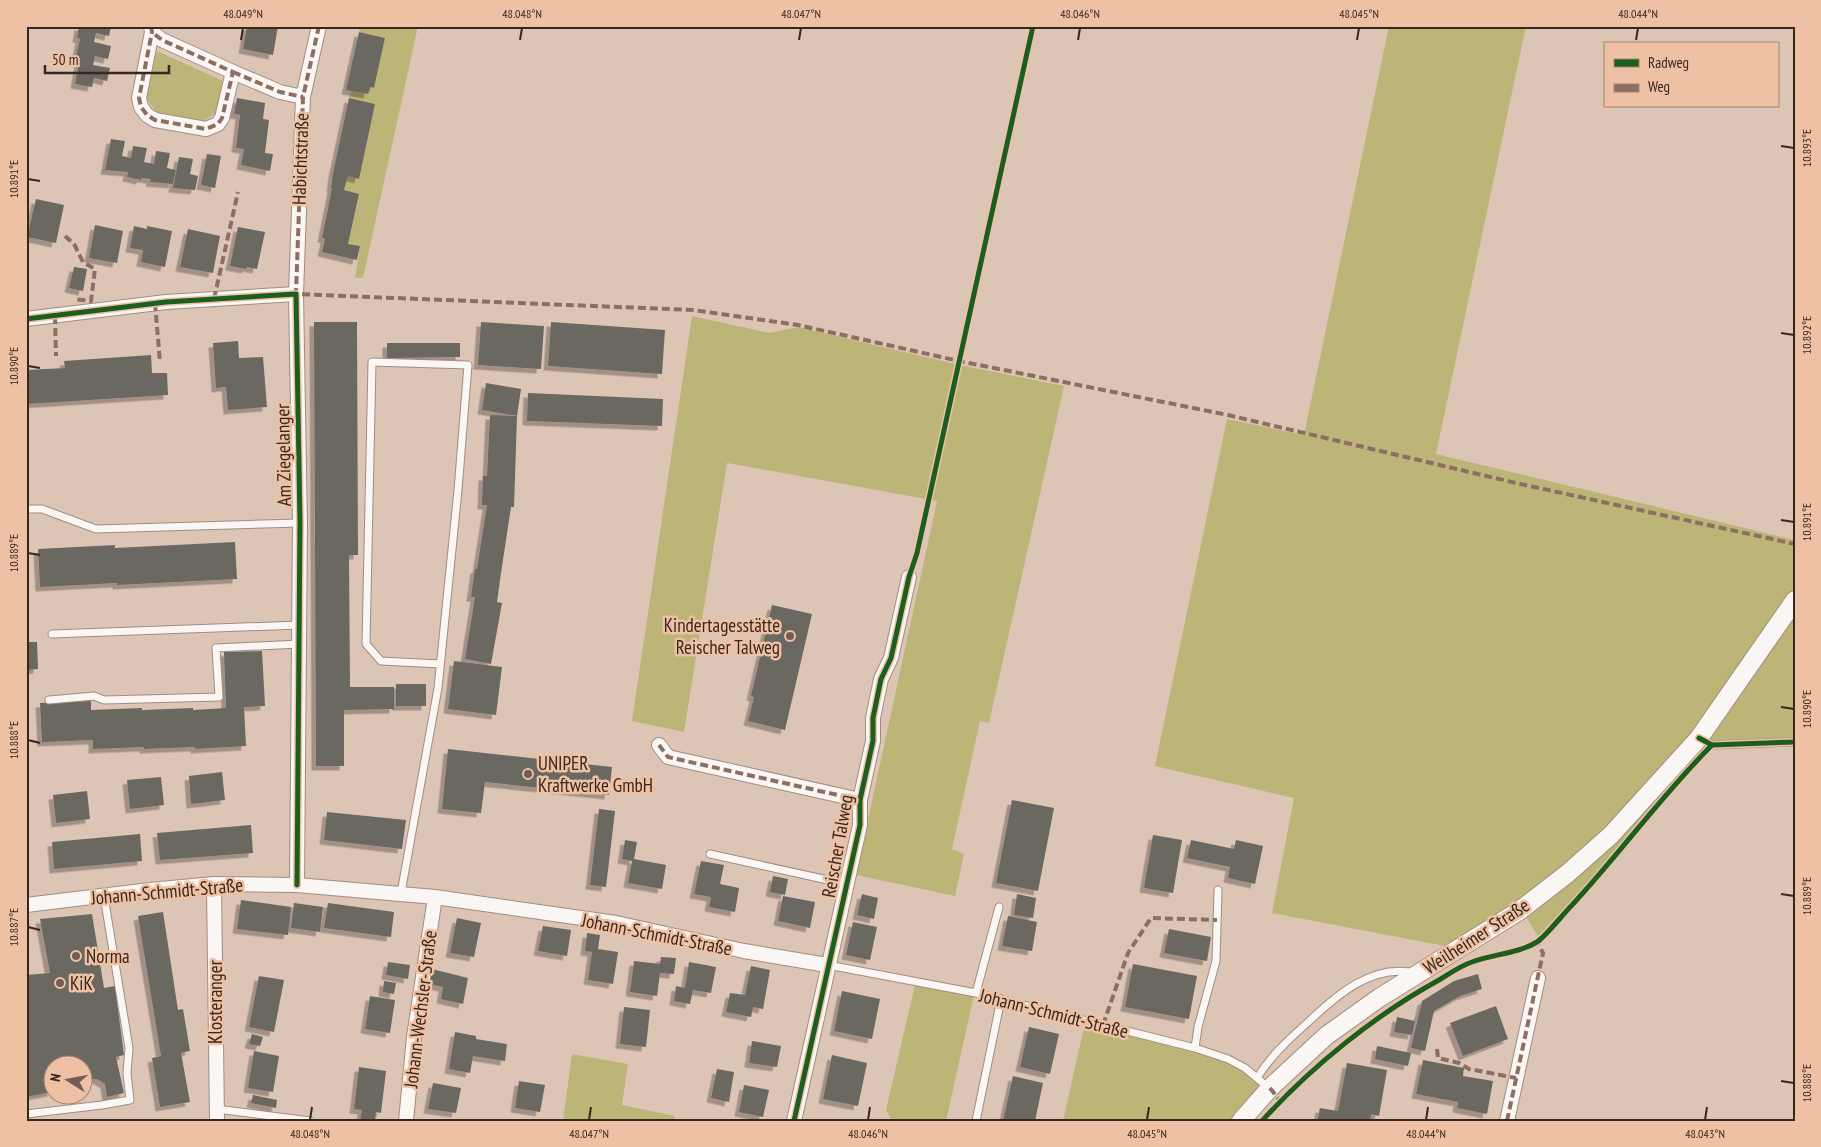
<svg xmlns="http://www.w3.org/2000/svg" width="1821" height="1147" viewBox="0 0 1821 1147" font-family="'PT Sans Narrow',sans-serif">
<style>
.green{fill:#bcb577}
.building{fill:#6b6860;filter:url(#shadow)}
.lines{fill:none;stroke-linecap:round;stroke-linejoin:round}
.service-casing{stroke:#a08d82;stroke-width:9}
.minor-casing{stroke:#a08d82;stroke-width:16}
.tertiary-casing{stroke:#a08d82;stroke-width:20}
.service{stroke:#faf6f4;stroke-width:7}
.minor{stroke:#faf6f4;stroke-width:14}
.tertiary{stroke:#faf6f4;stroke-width:18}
.quiet{stroke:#8d6e63;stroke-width:4;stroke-dasharray:8 4;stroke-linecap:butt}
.cycleway-casing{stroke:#eec1a5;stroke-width:8}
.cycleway{stroke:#1b5e20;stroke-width:5}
.ticks{fill:none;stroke:#38271d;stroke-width:2}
.poi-dot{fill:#725e53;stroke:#eec1a5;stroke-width:2}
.labels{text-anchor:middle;stroke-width:5;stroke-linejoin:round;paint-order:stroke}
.street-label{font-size:19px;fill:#38271d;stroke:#eec1a5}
.poi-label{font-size:19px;fill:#38271d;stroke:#eec1a5;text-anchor:start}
.neatline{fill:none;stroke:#38271d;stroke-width:2}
.ticks-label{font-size:12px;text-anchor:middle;fill:#38271d}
</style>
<defs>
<filter id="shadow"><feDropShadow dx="-4.5" dy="4.5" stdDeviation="0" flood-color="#0004"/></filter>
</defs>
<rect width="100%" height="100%" fill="#ddc5b6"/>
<g class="green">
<polygon points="360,26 418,26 363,278 355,278 360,247 348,244 359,194 344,190 348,176 359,178 375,104 349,98 351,91 368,94 370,87 374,88 385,38 359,32"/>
<polygon points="1389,26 1526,26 1436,454 1795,540 1795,587 1691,736 1608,832 1512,908 1450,947 1272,913 1294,798 1155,766 1227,419 1304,435"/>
<polygon points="157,51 223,81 216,113 201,122 156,112 146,98"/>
<polygon points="692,316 770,333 798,327 955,364 1064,386 989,723 980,721 952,849 964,854 955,896 856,875 937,501 727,463 684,732 632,721"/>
<polygon points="1795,611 1795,739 1712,745 1704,739"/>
<polygon points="1699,742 1708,744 1643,817 1586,886 1538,936 1524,914"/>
<polygon points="915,985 974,995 946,1121 892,1121 886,1110"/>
<polygon points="1084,1027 1216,1052 1264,1085 1232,1121 1063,1121"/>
<polygon points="572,1054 628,1064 622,1105 675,1116 674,1121 563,1121"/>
</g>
<g class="building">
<polygon points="79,26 111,26 109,36 96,33 94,42 111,46 108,59 95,56 93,65 110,68 107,81 94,78 92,87 75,84 79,62 75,61 80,39 77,38"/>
<polygon points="247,26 278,26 273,55 243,49"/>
<polygon points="359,32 385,38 374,88 370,87 368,94 346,90"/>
<polygon points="237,98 265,103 263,119 269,120 265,153 273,154 270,171 241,165 244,149 236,148 240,115 234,114"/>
<polygon points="349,98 375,104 359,179 348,176 344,190 359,194 348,244 360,246 357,260 322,252 325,239 322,238 332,188 331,188 333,173"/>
<polygon points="111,139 125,141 122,156 131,158 133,146 147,148 144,162 154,164 156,151 170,153 167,168 176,170 173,184 150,182 151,179 141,178 141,180 127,177 128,172 105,170"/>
<polygon points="207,154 221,156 215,188 201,185"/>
<polygon points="179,157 193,159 190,174 198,176 195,190 173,188"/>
<polygon points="36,199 64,205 56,243 27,237"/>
<polygon points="95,225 123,231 117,263 89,258"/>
<polygon points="134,226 147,229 147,226 172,231 165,267 141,262 143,250 130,248"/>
<polygon points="238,227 265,232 257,269 247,267 246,269 230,266"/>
<polygon points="188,229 220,236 213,273 180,267"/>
<polygon points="74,267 87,269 83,291 69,288"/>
<polygon points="314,322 357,322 358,555 349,555 350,687 394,687 394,709 344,710 344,766 316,766"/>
<polygon points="481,322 544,326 541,369 478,365"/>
<polygon points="551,322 665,330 662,374 548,366"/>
<polygon points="238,341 239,358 263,357 267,407 228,410 226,387 216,388 213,343"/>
<polygon points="387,343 460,343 460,357 387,358"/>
<polygon points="151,355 152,373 167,373 168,395 26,404 26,370 65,368 64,361"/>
<polygon points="486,383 521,389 517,416 482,410"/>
<polygon points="528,393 663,399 662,426 527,421"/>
<polygon points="490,415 517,416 514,507 511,507 501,573 497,602 502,603 491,664 465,659 475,597 471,597 475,569 477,569 487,505 482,505 483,476 487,476"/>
<polygon points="235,542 237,579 117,585 117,583 40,587 38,549 115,545 115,548"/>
<polygon points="772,605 812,614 785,730 748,721 754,697 751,696"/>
<polygon points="26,642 37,642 38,669 26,670"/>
<polygon points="262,651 265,706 244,707 246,746 195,749 195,747 144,749 144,747 93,749 93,740 42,742 40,703 91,701 91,710 142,708 142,710 193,708 193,710 226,708 224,652"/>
<polygon points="454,661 502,667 496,715 448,709"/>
<rect x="396" y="684" width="30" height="22"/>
<polygon points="448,749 612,767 609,795 485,782 481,813 442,809"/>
<polygon points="222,772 225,800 191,804 189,776"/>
<polygon points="161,777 164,805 130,809 127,780"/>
<polygon points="87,791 90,819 56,823 53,795"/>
<polygon points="1012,800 1054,808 1038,891 996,883"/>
<polygon points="599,809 615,811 606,887 590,885"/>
<polygon points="327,812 406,820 402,849 324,840"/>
<polygon points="251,825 253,853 160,860 157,833"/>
<polygon points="140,834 142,861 54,869 52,842"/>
<polygon points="1153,835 1182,840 1173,893 1144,888"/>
<polygon points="625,840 637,842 634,859 666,865 662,889 628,883 632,861 622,859"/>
<polygon points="1191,840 1234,849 1236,840 1263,846 1255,884 1228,878 1230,867 1187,858"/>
<polygon points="701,861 724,865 720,884 739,888 735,912 709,907 711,897 694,894"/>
<polygon points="773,876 788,879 785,895 770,892"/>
<polygon points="862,894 878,898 874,919 857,915"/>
<polygon points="1017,894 1036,898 1033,918 1014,915"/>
<polygon points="783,896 815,902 810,928 778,921"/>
<polygon points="241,900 291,907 288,935 237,929"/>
<polygon points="294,903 323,907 320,932 291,928"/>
<polygon points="328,903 394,912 391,937 324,928"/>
<polygon points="163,912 178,1010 183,1009 190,1051 181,1053 190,1102 160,1107 152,1058 161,1056 138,916"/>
<polygon points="92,914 104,988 115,986 124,1055 116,1057 124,1093 107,1097 105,1084 97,1079 88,1080 82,1083 82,1064 52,1064 52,1092 26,1097 26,975 50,973 40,919"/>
<polygon points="1008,916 1037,922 1032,951 1002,946"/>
<polygon points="457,918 481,923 474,957 450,953"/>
<polygon points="853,922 877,927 870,960 846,955"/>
<polygon points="543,926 571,930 567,956 538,951"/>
<polygon points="1169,929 1211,937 1207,961 1164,953"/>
<polygon points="587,933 600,935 598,949 618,952 613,984 588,980 592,952 585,951"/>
<polygon points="661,957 676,958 674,974 660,973 657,996 630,992 634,961 660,964"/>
<polygon points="388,962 410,965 408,979 386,975"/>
<polygon points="689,962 716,967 711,993 693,990 690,1004 674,1001 676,986 685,988"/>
<polygon points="1133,964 1197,976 1189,1019 1125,1007"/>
<polygon points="751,966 770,970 763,1009 753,1007 751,1017 726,1012 730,993 745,995"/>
<polygon points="432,969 468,978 463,1004 441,999 443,987 429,984"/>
<polygon points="1478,974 1482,989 1460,996 1434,1011 1425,1051 1411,1048 1422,1001 1454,981"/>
<polygon points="259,976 284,980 274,1032 249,1027"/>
<polygon points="384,981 396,983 394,994 383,992"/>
<polygon points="842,991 880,999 872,1039 834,1031"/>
<polygon points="370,996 395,1000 390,1033 365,1029"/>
<polygon points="1496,1006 1508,1039 1463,1056 1450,1023"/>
<polygon points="624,1007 650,1010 646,1047 620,1044"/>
<polygon points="1397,1017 1415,1021 1412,1035 1394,1032"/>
<polygon points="1029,1027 1059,1034 1050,1074 1020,1067"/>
<polygon points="455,1032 476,1036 476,1039 507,1044 505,1061 473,1056 470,1073 449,1069"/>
<polygon points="252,1034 263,1037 260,1046 249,1044"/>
<polygon points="752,1041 781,1046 777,1067 749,1063"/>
<polygon points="1377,1046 1411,1053 1408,1066 1375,1059"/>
<polygon points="254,1051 279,1056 273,1092 248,1088"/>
<polygon points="832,1055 867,1063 858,1106 823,1099"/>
<polygon points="1423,1060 1464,1068 1463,1076 1493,1081 1487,1114 1457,1108 1458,1102 1416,1094"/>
<polygon points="1347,1063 1387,1070 1379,1116 1371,1114 1370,1121 1317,1121 1320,1108 1338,1111"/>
<polygon points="359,1067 386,1071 381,1113 376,1112 375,1121 360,1121 362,1110 354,1109"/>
<polygon points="717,1069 734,1072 729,1102 711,1098"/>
<polygon points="1013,1076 1043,1083 1035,1121 1003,1121"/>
<polygon points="519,1081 545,1085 540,1112 515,1108"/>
<polygon points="433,1083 461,1088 456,1113 428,1109"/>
<polygon points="744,1085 769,1090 763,1117 739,1112"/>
<polygon points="253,1095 277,1100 276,1108 251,1103"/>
</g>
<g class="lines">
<g class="service-casing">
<g id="service">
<polyline points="26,509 42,509 96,529 300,523"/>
<polyline points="52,634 299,625"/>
<polyline points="49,700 94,696 104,700 219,697 216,648 299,644"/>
<polyline points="1699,738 1712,745 1795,742"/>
<polyline points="710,854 846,884"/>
<polyline points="401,893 438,688 458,490 468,365 372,362 366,644 381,661 440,664"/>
<polyline points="828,965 976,993 1195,1048 1228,1059 1245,1068 1269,1088"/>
<polyline points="976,993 999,907"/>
<polyline points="1195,1048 1198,1027 1216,961 1218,890"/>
<path d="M1257,1078C1270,1057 1287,1041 1306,1024C1335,997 1371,963 1415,973"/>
<polyline points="217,1109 310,1121"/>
<polyline points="26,1114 102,1105 130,1100 127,1073 129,1048 104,896"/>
<polyline points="976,1121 1001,999"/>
</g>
</g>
<g class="minor-casing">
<g id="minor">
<polyline points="151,26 152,32 139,98 141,107 147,115 155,120 206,129 218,124 222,118 233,72 162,40 152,32"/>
<polyline points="233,72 280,92 303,97"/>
<polyline points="296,294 303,97 319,26"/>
<polyline points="26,319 166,302 296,294 300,523 297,885"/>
<polyline points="659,745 668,757 860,800"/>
<polyline points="214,884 217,1121"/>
<polyline points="26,905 150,890 214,884 297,885 435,897 616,923 744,951 827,965"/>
<polyline points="406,1121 414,1037 435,897"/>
<polyline points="794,1121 860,825 860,800 873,741 873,718 881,679 891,658 909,577"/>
<polyline points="1507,1121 1538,978"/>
</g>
</g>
<g class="tertiary-casing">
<polyline id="tertiary" points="1241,1121 1270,1088 1326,1036 1379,998 1519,911 1567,874 1611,835 1699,738 1795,600"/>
</g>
<use href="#service" class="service"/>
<use href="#minor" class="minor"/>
<use href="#tertiary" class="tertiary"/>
<g class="quiet">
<polyline points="151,26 152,32 139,98 141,107 147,115 155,120 206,129 218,124 222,118 233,72 162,40 152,32"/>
<polyline points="319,26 303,97 296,294 693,310 798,325 959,361 1228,415 1516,483 1795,544"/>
<polyline points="233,72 280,92 303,97"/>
<polyline points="65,236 74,244 83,262 95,269 91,301 74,299"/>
<polyline points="214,299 238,192"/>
<polyline points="155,303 160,362"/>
<polyline points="55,316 56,356"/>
<polyline points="659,745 668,757 860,800"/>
<polyline points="1103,1025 1128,953 1151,918 1217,920"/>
<polyline points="1437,1049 1438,1058 1459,1063 1469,1069 1516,1078"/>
<polyline points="1270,1088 1280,1101"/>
<polyline points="1507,1121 1543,953 1537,942"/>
</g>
<g class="cycleway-casing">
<g id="cycleway">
<polyline points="26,319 166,302 296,294 300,523 297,885"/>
<polyline points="1699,738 1712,745 1795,742"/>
<polyline points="794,1121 860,825 860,800 873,741 873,718 881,679 891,658 909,577 917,553 1033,26"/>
<path d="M1262,1121C1311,1067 1375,1015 1439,980C1449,974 1460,966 1472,962C1492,954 1517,954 1537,942C1546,936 1564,913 1573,904C1621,852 1662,795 1712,745"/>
</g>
</g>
<use href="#cycleway" class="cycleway"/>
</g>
<path class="ticks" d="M241,40L243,28M520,40L522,28M799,40L801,28M1078,40L1080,28M1357,40L1359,28M1636,40L1638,28M1781,146L1794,148M28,179L40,181M1781,333L1794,335M28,366L40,368M1781,520L1794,522M28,553L40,555M1781,707L1794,709M28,740L40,743M1781,894L1794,896M28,927L40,930M1781,1081L1794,1083M310,1120L312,1107M589,1120L591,1107M868,1120L870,1107M1147,1120L1149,1107M1426,1120L1428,1107M1705,1120L1707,1107"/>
<g class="poi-dot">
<circle cx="790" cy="636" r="5"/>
<circle cx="528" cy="774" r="5"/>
<circle cx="76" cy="956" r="5"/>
<circle cx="60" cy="983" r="5"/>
</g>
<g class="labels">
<g class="street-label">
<text transform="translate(300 159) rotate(-88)" y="7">Habichtstraße</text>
<text transform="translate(283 455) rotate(-91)" y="7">Am Ziegelanger</text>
<text transform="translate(837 846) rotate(-80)" y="7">Reischer Talweg</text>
<text transform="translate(167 891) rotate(-5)" y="7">Johann-Schmidt-Straße</text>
<text transform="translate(657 934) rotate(11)" y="7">Johann-Schmidt-Straße</text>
<text transform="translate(1476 936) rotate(-33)" y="7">Weilheimer Straße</text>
<text transform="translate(215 1002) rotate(-90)" y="7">Klosteranger</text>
<text transform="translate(420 1009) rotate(-83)" y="7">Johann-Wechsler-Straße</text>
<text transform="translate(1054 1013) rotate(14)" y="7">Johann-Schmidt-Straße</text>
</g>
<g class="poi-label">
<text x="780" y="632" text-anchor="end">Kindertagesstätte<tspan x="780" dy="22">Reischer Talweg</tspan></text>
<text x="538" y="770">UNIPER<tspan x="538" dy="22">Kraftwerke GmbH</tspan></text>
<text x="86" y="963">Norma</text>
<text x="70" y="990">KiK</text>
</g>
</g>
<rect width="1821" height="1147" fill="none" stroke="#eec1a5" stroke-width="55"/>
<rect x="1604" y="42" width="175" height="65" fill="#eec1a5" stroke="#a5836f"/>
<rect x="1614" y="59" width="25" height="8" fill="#1b5e20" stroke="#a5836f"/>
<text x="1648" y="68" font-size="15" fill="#38271d">Radweg</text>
<rect x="1614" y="84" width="25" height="8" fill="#8d6e63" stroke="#a5836f"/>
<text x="1648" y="92" font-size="15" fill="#38271d">Weg</text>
<g transform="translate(68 1080) rotate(281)"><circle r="24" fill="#eec1a5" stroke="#a5836f"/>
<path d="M0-4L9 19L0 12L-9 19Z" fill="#725e53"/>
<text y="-8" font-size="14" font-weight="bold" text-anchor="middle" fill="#38271d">N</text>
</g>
<path d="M45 65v8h124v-8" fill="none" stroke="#38271d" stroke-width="2.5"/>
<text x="52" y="65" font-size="15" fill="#38271d" stroke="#eec1a5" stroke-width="4" paint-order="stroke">50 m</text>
<rect x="28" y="28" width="1766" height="1092" class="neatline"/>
<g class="ticks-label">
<text x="243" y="18">48.049°N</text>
<text x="522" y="18">48.048°N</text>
<text x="801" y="18">48.047°N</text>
<text x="1080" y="18">48.046°N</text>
<text x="1359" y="18">48.045°N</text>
<text x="1638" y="18">48.044°N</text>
<text transform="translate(1807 148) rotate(-90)" y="4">10.893°E</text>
<text transform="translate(14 179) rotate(-90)" y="4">10.891°E</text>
<text transform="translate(1807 335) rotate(-90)" y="4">10.892°E</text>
<text transform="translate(14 366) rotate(-90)" y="4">10.890°E</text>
<text transform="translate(1807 522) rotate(-90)" y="4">10.891°E</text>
<text transform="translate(14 553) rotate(-90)" y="4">10.889°E</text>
<text transform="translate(1807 709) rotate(-90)" y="4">10.890°E</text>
<text transform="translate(14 740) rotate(-90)" y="4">10.888°E</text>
<text transform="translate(1807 896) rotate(-90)" y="4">10.889°E</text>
<text transform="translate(14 927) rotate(-90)" y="4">10.887°E</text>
<text transform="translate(1807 1083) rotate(-90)" y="4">10.888°E</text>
<text x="310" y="1138">48.048°N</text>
<text x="589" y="1138">48.047°N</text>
<text x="868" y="1138">48.046°N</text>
<text x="1147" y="1138">48.045°N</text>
<text x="1426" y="1138">48.044°N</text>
<text x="1705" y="1138">48.043°N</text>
</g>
</svg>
